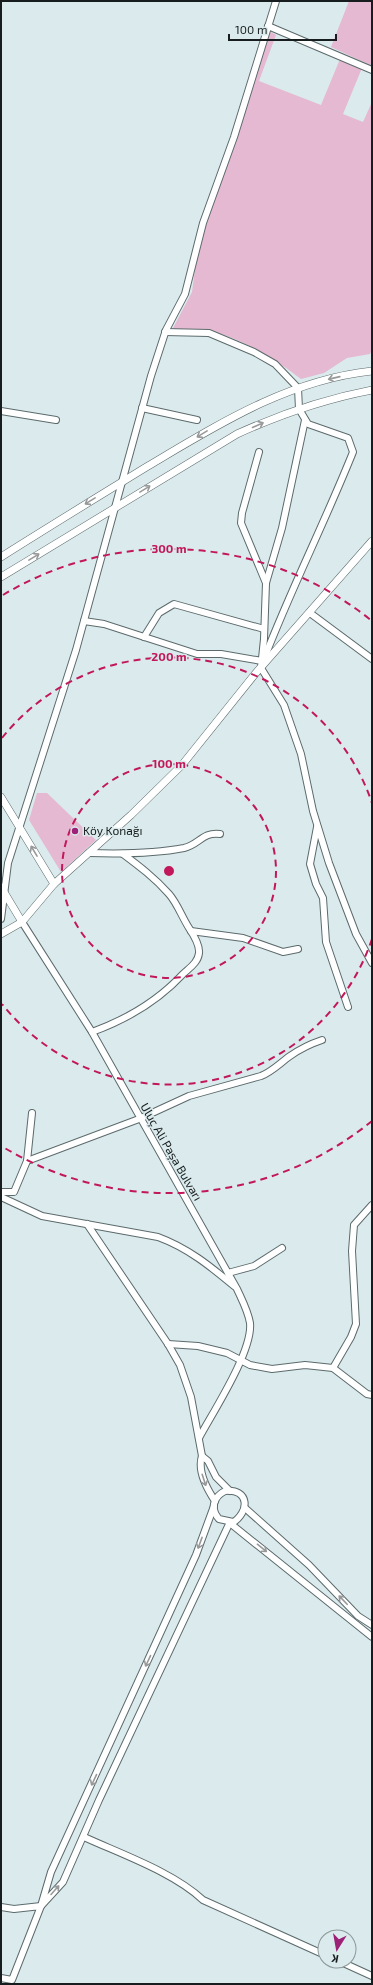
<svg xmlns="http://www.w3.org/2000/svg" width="373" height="1985" viewBox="0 0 373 1985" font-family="'Exo 2',sans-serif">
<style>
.green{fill:#e5b9d1}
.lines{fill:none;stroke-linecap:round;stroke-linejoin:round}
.minor-casing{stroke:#5c6a6c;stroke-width:8}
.tertiary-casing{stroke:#5c6a6c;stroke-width:8}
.minor{stroke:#fff;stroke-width:6}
.tertiary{stroke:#fff;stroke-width:7}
.oneway{stroke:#97999a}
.ring{fill:none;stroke:#c2185b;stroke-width:2;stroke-dasharray:7 5}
.poi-dot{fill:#9d2176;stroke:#dbebed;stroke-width:1.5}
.labels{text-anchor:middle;stroke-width:3;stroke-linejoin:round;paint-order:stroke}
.poi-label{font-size:12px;fill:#171d1e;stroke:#dbebed;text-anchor:start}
.street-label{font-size:12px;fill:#171d1e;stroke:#dbebed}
.centre{fill:#c2185b;stroke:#dbebed;stroke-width:2}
.ring-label{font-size:12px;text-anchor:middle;font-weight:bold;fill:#c2185b;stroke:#dbebed;stroke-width:3;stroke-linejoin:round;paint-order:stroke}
</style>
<rect width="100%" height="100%" fill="#dbebed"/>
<g class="green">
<polygon points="349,1 372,1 372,66 331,47"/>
<path d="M271,32L276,35L259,81L321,105L340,59L362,68L343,114L363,122L372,102V350L370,354L347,358L324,373L301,379C277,360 236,335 205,330C196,329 186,330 177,330L173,328L192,292L195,269L206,224L241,125L267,34Z"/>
<polygon points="37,793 47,793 96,840 61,872 29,820"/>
</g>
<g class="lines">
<g class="minor-casing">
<g id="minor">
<polyline points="268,26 372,70"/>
<path d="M165,332L209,333L254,352L275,364L298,388L299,409L308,424L348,438L353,452C325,522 291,589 264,659"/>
<polyline points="142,408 197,420"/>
<polyline points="1,411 56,420"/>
<polyline points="305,420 282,528 266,583 264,639 261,668 284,705 301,754 313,811 329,863 356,934 372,963"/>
<polyline points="259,452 242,513 241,523 266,583"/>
<polyline points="310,613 372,659"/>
<polyline points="84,621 104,624 197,654 221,654 262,661"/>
<polyline points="144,637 159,613 174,604 264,629"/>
<polyline points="317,827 310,864 316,884 323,898 326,942 348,1007"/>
<path d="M89,853C120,854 153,854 184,848C200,844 202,832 220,834"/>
<polyline points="1,919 8,863 76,650 151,376 166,330 185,294 203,223 234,137 276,1"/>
<path d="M22,922L92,1032L237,1289C242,1300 248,1311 250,1323C253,1351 213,1412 199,1438"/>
<polyline points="191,931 243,938 283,952 298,949"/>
<path d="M92,1032C125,1020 158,1001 183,974C189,968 198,963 199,953C200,945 193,934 189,928C182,917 177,903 169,894C155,878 139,866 123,854"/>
<polyline points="27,1161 32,1113"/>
<path d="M1,1192H14L27,1161L139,1119L189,1096L261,1076C273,1071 280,1063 290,1056C300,1049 310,1044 322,1040"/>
<path d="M1,1197L42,1216L158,1237C188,1248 210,1266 234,1286"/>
<path d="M87,1224L168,1344L180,1365L191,1397L202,1456C197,1471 207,1489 215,1501"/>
<polyline points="228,1273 254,1266 282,1248"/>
<polyline points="168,1344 198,1346 227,1353 250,1365 272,1369 305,1365 333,1368 367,1394 372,1395"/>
<polyline points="333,1368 351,1337 356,1324 352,1251 354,1225 372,1205"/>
<polyline points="202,1456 208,1461 216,1477 230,1491"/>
<path d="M225,1491C249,1488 251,1512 231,1524L233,1522L219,1519C210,1509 213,1497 225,1491Z"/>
<polyline points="214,1506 196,1555 51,1872 41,1906 63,1882 99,1800 230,1522"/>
<polyline points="245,1508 309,1565 358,1616 372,1625"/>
<polyline points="231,1524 372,1637"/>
<path d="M84,1837C121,1854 173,1872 203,1900L325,1955"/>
<polyline points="1,1907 14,1909 41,1906 12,1980 1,1978"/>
<polyline points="339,1961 372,1976"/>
</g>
</g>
<g class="tertiary-casing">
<g id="tertiary">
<path d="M1,557C50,526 99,496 148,466C219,424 288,380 372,371"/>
<path d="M1,577L237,434C281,414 325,399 372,390"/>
<polyline points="1,797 54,884"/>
<polyline points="1,887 22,922"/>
<polyline points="1,934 22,922 54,884 131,815 182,765 255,674 372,541"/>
</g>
</g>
<use href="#minor" class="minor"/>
<use href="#tertiary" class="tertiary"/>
</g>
<defs><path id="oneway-shaft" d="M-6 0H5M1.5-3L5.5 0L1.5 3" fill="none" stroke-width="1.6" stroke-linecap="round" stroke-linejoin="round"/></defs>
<g class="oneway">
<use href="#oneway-shaft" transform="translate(334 378) rotate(167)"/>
<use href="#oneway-shaft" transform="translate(258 425) rotate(-24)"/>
<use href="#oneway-shaft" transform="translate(202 434) rotate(149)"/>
<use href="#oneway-shaft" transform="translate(145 489) rotate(-31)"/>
<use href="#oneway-shaft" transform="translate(90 501) rotate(148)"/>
<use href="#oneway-shaft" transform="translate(34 557) rotate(-31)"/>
<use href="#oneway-shaft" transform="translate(34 851) rotate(-121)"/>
<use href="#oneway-shaft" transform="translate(204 1480) rotate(72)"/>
<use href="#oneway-shaft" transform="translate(200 1543) rotate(110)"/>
<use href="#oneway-shaft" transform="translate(262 1548) rotate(39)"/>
<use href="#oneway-shaft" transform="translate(343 1600) rotate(-134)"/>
<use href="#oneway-shaft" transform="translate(148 1661) rotate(115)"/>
<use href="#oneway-shaft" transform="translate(94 1780) rotate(115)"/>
<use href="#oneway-shaft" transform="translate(55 1890) rotate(-48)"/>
</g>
<g class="ring">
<circle cx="169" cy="871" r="107"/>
<path d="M372 939A214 214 0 0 1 2 1004M2 738A214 214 0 0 1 372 803"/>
<path d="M372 1121A322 322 0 0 1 3 1147M3 595A322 322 0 0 1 372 621"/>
</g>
<circle class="poi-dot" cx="75" cy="831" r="4"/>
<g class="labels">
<g class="poi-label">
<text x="83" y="835">Köy Konağı</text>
</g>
<g class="street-label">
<text transform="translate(171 1152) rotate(60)" y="4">Uluç Ali Paşa Bulvarı</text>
</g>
</g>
<circle cx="169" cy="871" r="6" class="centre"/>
<g class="ring-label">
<text x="169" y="553">300 m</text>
<text x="169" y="661">200 m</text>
<text x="169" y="768">100 m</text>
</g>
<rect width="373" height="1985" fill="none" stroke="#171d1e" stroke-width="4"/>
<g transform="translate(337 1949) rotate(191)"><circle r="19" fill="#dbebed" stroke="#8d999a"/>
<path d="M0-3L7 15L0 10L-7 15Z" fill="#9d2176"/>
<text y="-6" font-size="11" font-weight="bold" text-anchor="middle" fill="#171d1e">K</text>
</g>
<path d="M229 34v6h107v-6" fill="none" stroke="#171d1e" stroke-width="2"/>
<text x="235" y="34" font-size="12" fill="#171d1e" stroke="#dbebed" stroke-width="3" paint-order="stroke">100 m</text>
</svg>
